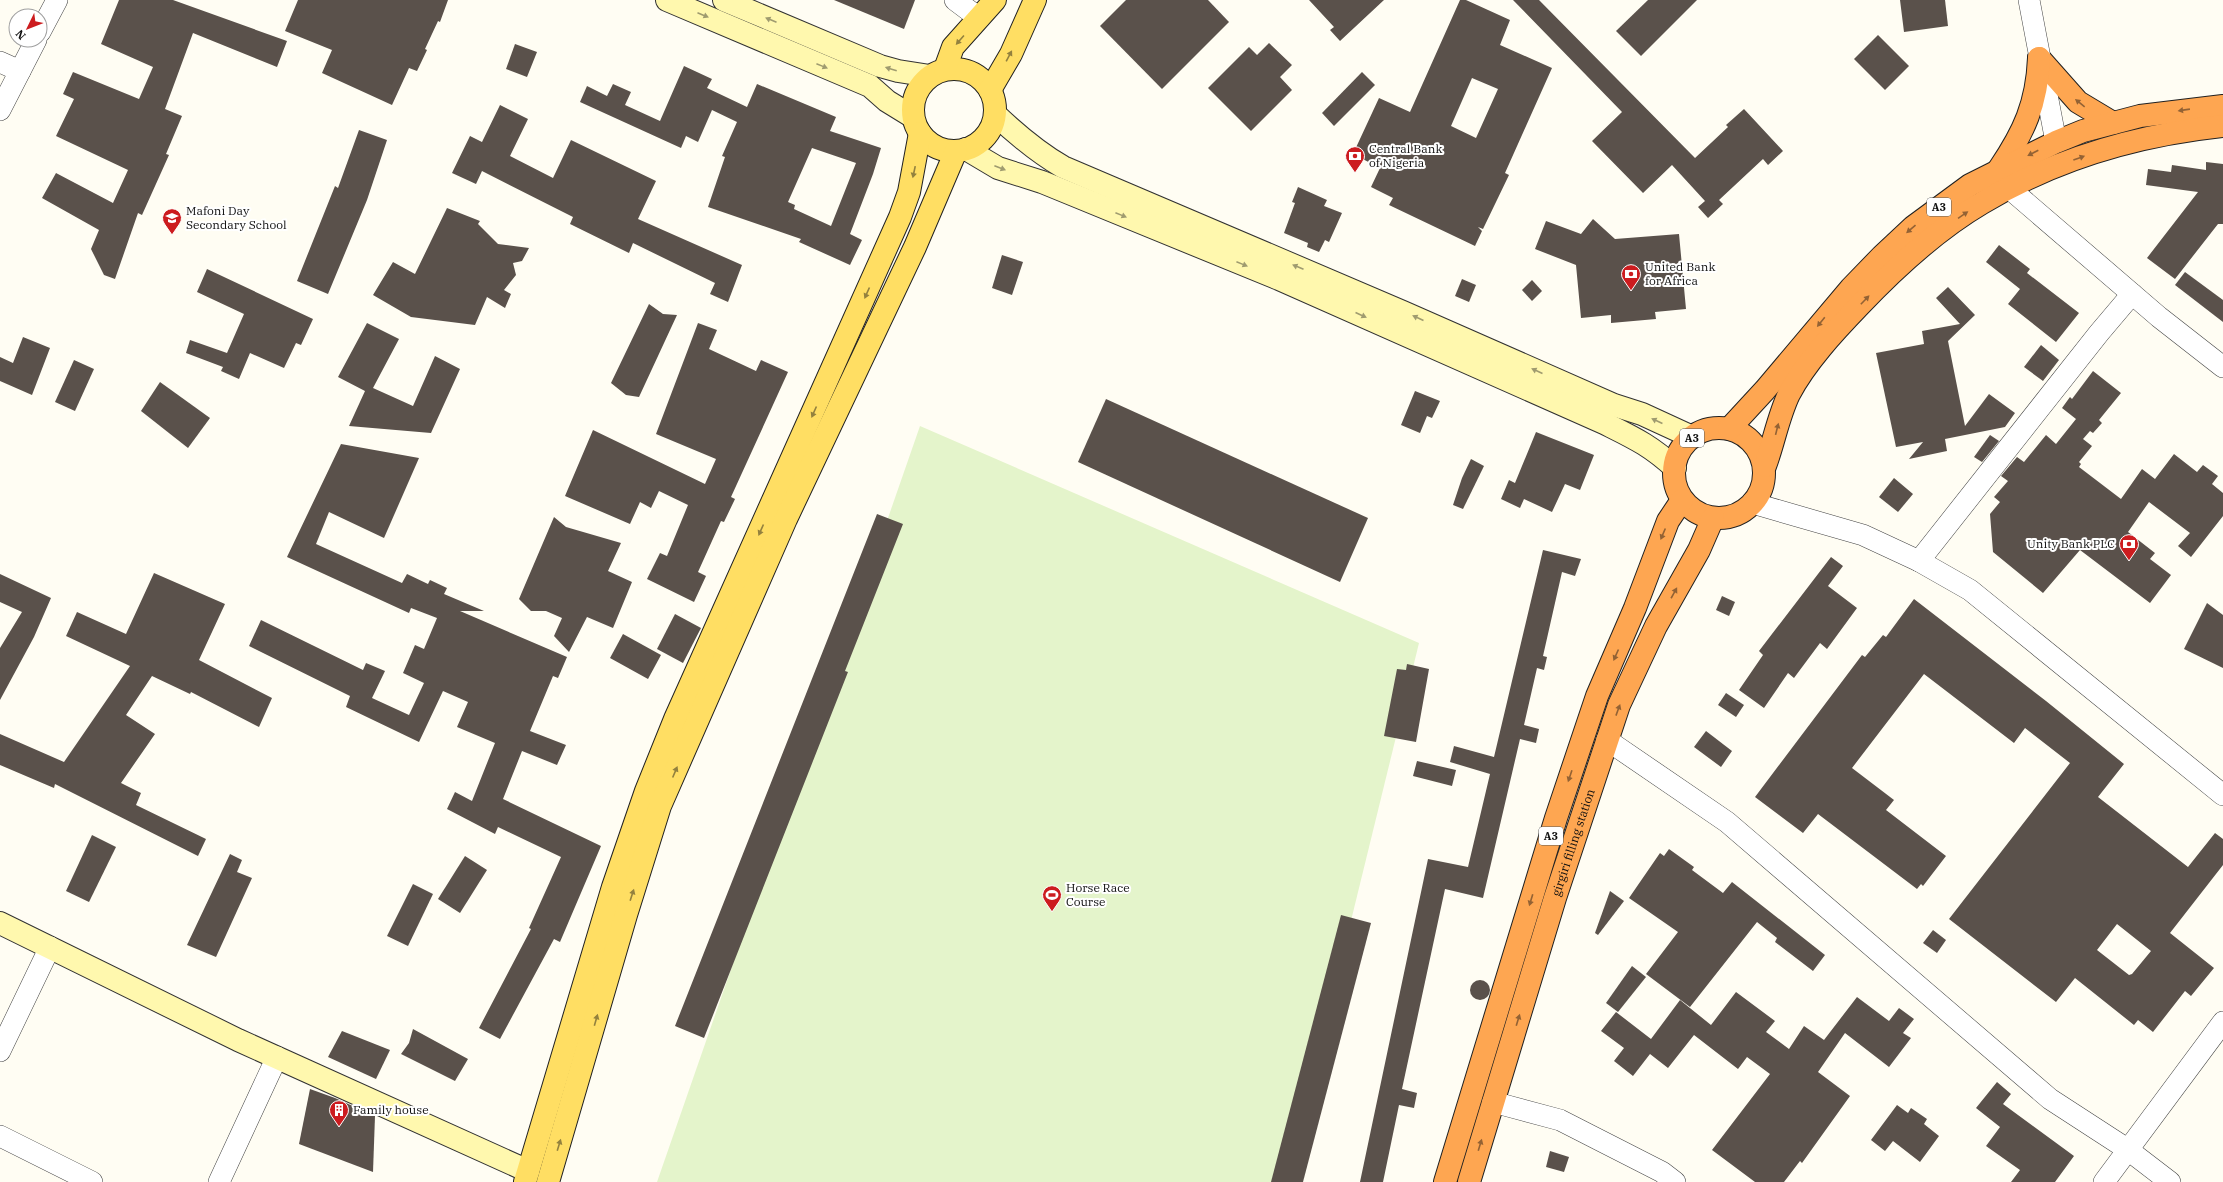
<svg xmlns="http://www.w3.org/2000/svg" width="2223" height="1182" viewBox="0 0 2223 1182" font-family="'IBM Plex Serif',serif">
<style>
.pitch{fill:#e4f4cb}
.building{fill:#5a514b;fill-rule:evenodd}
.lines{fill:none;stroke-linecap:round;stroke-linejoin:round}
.street-casing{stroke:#434343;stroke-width:22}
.secondary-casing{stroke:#323232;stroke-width:24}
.primary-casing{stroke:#212121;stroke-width:24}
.highway-casing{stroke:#212121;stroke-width:24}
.street{stroke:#fff;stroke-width:21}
.secondary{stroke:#fff8ae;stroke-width:22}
.primary{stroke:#ffde63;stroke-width:22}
.highway{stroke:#fea651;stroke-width:22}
.oneway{fill:#9f9b6f}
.oneway2{fill:#93813e}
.oneway3{fill:#936234}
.labels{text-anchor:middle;stroke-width:4;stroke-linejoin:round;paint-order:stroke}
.shield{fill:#fff;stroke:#585858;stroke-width:1}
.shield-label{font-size:11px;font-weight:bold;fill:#101010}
.poi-label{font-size:12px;fill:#101010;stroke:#fff;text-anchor:start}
.street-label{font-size:12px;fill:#101010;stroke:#fff}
</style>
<rect width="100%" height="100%" fill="#fffdf3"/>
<polygon class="pitch" points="920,426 1419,643 1287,1182 657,1182"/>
<g class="building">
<polygon points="119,0 173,0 287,41 277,67 193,33 165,109 182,116 166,154 169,155 142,215 138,213 115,279 104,275 91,249 99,230 42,198 56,173 113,203 128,170 56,136 74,99 63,94 73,72 139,99 153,67 101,44"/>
<polygon points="298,0 448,0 440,22 438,21 425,49 427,50 417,71 409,68 392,105 322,73 332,50 285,31"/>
<polygon points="834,0 915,0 904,29"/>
<polygon points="1126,0 1208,0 1229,22 1162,89 1100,26"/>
<polygon points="1309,0 1384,0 1340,41 1330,30 1334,27"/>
<path d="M1460,0H1466L1510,20L1500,45L1552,68L1505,173L1509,175L1483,229L1478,227L1482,231L1475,246L1389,205L1393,198L1371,187L1380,168L1353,154L1379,98L1410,112ZM1472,78L1498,89L1476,138L1451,126Z"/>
<polygon points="1513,0 1539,0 1695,158 1728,127 1726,125 1744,109 1783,151 1768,165 1763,159 1719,200 1723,204 1708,218 1698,207 1705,201 1672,165 1643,193 1592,141 1622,112"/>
<polygon points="1648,0 1697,0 1641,56 1616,31"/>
<polygon points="1900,0 1945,0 1948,26 1904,32"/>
<polygon points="1878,35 1909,66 1885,90 1854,59"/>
<polygon points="1269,43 1292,65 1280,77 1292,90 1251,131 1208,88 1249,47 1257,55"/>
<polygon points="515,44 537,52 527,77 506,69"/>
<path d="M684,66L712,79L707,88L747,107L757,84L836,117L830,131L881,148L873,174L850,234L862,240L850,265L799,242L801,239L708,207L725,157L722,156L737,122L712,110L698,142L686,136L681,148L580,102L587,86L607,96L613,84L631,92L625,105L660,121ZM812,148L856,163L831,226L794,209L795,205L788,202Z"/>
<polygon points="1362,72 1375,85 1334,126 1322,113"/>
<polygon points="500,105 528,119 510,156 553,178 571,140 656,181 638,219 742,265 728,302 710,294 715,283 633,243 629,253 570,224 573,217 482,171 476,184 452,173 470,136 482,142"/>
<polygon points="359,130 387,140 367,200 328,294 297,281 335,186 338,188"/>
<polygon points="2206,162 2223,164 2223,224 2218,224 2175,279 2147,258 2198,192 2146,185 2148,169 2171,172 2172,165 2206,170"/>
<polygon points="1298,187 1327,200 1324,206 1342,213 1329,242 1325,240 1319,252 1307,247 1308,243 1284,233 1295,203 1292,202"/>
<polygon points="447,208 480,221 478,224 498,244 529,248 522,261 513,263 516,275 504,290 511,294 505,308 487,297 475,325 411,317 373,295 393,262 415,274"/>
<polygon points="1593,219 1615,239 1679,234 1686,309 1655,312 1656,319 1611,323 1611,315 1581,318 1576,265 1535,249 1546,221 1581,234"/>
<polygon points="1999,245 2030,269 2027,273 2079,313 2056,342 2008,304 2020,289 1986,262"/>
<polygon points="1002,255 1023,262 1012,295 992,288"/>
<polygon points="207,269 313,319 301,345 296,343 284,368 250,353 239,379 221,371 223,367 186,353 190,340 227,353 244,314 197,292"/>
<polygon points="2185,272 2223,300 2223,322 2175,285"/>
<polygon points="1462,279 1476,285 1469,302 1455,296"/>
<polygon points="1532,280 1542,291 1532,301 1522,290"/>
<polygon points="1948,287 1975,315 1948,341 1965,426 1989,394 2015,413 2005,427 1945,439 1947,451 1909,459 1923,442 1896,447 1876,353 1924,344 1922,331 1960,324 1936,298"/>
<polygon points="649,304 663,314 677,315 639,397 626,395 611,383"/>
<polygon points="367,323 399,339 373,388 413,406 435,356 460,369 431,433 349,426 365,391 338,377"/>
<polygon points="698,323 717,330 709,349 756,371 761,360 788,372 731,497 735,499 724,522 721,521 698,572 706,576 694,602 647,579 660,553 667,556 688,505 659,491 651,508 640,502 630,524 565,496 593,430 705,484 716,459 656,434"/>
<polygon points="23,337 50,348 32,395 0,381 0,357 13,363"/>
<polygon points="2041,345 2059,360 2043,381 2024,367"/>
<polygon points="74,360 94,369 75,411 55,402"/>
<polygon points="2093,371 2121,393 2099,420 2102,423 2093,433 2090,431 2083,439 2092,446 2079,462 2081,464 2079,467 2121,499 2142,469 2155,479 2174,454 2197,472 2203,465 2218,476 2212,484 2223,493 2223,516 2191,557 2178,546 2190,533 2149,502 2128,532 2155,553 2150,559 2171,575 2150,603 2080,550 2043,593 1993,552 1990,514 2000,502 1994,497 2008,481 2001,476 2017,457 2024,462 2046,435 2056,444 2076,419 2062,408 2070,397 2072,399"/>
<polygon points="160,382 210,418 188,448 141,411"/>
<polygon points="1415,391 1440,401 1432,418 1427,416 1420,433 1401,425"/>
<polygon points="1106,399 1368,518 1340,582 1078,462"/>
<polygon points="1536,432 1594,455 1580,490 1565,484 1552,512 1524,499 1520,508 1501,499 1509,480 1515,483"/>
<polygon points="1990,435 1999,441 1982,462 1974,457"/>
<polygon points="341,444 419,458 384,538 329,512 316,544 402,583 407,574 428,584 430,580 447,588 444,594 484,611 460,611 567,657 558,678 553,676 530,731 566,745 557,765 522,751 503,799 601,846 560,942 554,939 500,1039 479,1028 531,929 529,928 561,857 498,827 495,834 447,809 455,792 472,801 495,743 457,727 468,702 443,691 419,742 346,707 350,696 249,646 261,620 363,670 366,663 385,671 372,698 409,715 424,683 403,673 415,645 424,649 437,618 411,608 409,613 287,557"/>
<polygon points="1471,459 1484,466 1463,509 1453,505 1462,478"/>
<polygon points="1894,478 1913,494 1898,512 1879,497"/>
<polygon points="877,514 903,524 845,671 848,672 704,1038 675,1026"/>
<polygon points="554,517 566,527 621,543 608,571 632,582 613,628 587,617 569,652 554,636 562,618 546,611 531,611 519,599"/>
<polygon points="1543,550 1581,559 1575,576 1562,572 1543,656 1547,657 1544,670 1537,668 1524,725 1539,729 1536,743 1520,739 1483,898 1445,889 1402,1089 1417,1093 1414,1108 1399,1105 1383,1182 1360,1182 1428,859 1468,867 1490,774 1450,762 1454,746 1494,757"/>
<polygon points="1831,557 1843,566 1828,586 1857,608 1827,649 1820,643 1794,678 1788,673 1764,708 1739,690 1763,655 1759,651"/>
<polygon points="154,573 225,604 199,660 272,698 259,727 191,692 190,694 152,676 126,715 155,734 121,783 141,793 136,805 206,839 198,856 55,784 54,788 0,765 0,734 64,762 130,666 66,636 77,612 126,634"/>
<polygon points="0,574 51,598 34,637 0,700 0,648 22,612 0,602"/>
<polygon points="1722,596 1735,602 1729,616 1716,610"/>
<path d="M1914,599L2046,701L2124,764L2098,797L2188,867L2215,833L2223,839V865L2170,933L2214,968L2191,996L2185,991L2153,1032L2138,1020L2134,1025L2075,978L2056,1002L1949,919L2070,763L2025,728L2014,743L1924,674L1852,768L1894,800L1886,810L1946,856L1923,886L1921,884L1917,889L1818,814L1803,833L1755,797L1862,655L1865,657L1883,635L1886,637ZM2117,924L2151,951L2132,974L2129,975L2097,950Z"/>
<polygon points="2207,603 2223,615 2223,668 2184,649"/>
<polygon points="675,614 701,628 683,663 657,649"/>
<polygon points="623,634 661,655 648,679 610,658"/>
<polygon points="1407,664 1429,669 1416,742 1384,736 1397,669 1406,670"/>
<polygon points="1726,693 1744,705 1736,717 1718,705"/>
<polygon points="1706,731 1732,751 1721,767 1694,747"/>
<polygon points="1417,761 1456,770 1452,786 1413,776"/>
<polygon points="92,835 116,847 89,902 66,891"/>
<polygon points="1669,849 1694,867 1692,870 1723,893 1732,882 1825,955 1813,971 1775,942 1777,938 1757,922 1690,1007 1646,974 1678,932 1629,898 1660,853 1664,856"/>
<polygon points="230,854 242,860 237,872 252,878 216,957 187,945"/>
<polygon points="465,856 487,870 460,913 438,899"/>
<polygon points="413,884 433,894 408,946 387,936"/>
<polygon points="1610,891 1624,901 1598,935 1595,933"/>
<polygon points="1341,915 1371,923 1303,1182 1271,1182"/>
<polygon points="1933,930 1946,940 1937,953 1923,943"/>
<polygon points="1632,966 1646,977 1618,1012 1606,1003"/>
<circle cx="1480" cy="990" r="10"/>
<polygon points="1736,992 1775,1021 1766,1032 1789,1049 1804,1026 1824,1040 1857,997 1889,1021 1899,1008 1914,1019 1903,1033 1911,1038 1889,1067 1845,1033 1818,1072 1850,1096 1802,1163 1800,1161 1784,1182 1755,1182 1712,1150 1770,1074 1747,1057 1738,1069 1694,1035 1668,1068 1650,1054 1633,1076 1614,1061 1624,1048 1601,1031 1616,1012 1651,1039 1680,1000 1711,1025"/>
<polygon points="413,1029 468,1059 455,1081 401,1054 409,1043"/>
<polygon points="342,1031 390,1050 376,1079 328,1057"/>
<polygon points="1997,1082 2011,1094 2003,1104 2074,1156 2055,1182 2011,1182 2020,1170 1986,1146 2000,1127 1976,1108"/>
<polygon points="310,1089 335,1098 375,1116 373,1172 299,1144"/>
<polygon points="1897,1105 1908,1113 1911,1108 1927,1119 1924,1124 1939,1136 1920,1162 1893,1141 1885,1151 1871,1140"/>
<polygon points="1550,1151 1569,1157 1564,1172 1546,1167"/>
</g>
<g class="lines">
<g class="street-casing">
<g id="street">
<polyline points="955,0 979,18"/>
<polyline points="2029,0 2056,142"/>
<polyline points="40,32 57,0"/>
<polyline points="0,62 20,71"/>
<polyline points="0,110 36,40"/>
<polyline points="2010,189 2159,317 2223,367"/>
<polyline points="1752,503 1863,535 1919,561 1970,590 2223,795"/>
<polyline points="1919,561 2099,333 2132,294"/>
<polyline points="1607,740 1727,822 2050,1099 2127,1149 2170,1182"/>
<polyline points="0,1051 50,947"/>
<polyline points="1493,1102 1560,1120 1662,1172 1675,1182"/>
<polyline points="0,1136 92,1182"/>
<polyline points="219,1182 277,1057"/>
<polyline points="2104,1182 2223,1022"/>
</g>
</g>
<g class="secondary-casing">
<g id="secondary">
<polyline points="667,0 870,86 887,101 913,117"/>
<polyline points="724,0 880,66 898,71 930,76"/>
<path d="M995,114C1016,134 1037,152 1063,167L1403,312L1614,405L1642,414L1692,437"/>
<path d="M966,149L998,168L1042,182L1279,279L1604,423C1634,438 1650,445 1675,468"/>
<polyline points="0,923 238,1040 528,1171"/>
</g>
</g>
<g class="primary-casing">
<g id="primary">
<circle cx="954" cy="110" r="41"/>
<polyline points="945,69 953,47 995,0"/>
<polyline points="990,90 1011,54 1035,0"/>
<polyline points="525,1182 613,887 646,791 675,719 900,217 909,192 920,133"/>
<polyline points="548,1182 626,915 660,806 786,519 915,247 956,151"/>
</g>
</g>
<g class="highway-casing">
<g id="highway">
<polyline points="2039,58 2078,102 2113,123"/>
<path d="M1999,169C2024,132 2037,104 2039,58"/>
<circle cx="1719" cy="473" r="45"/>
<polyline points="1729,429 1765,390 1851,288 1882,256 1913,227 1970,185 2056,142 2083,131 2140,116 2223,106"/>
<path d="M1765,466C1774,442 1778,417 1789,394C1806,362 1834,332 1859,306C1894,269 1938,229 1982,203C2055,159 2138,135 2223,126"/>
<polyline points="1445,1182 1556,818 1597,696 1635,608 1668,521 1682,500"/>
<path id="s1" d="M1469,1182L1555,898L1619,705L1656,626L1699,550L1713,518"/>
</g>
</g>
<use href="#street" class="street"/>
<use href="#secondary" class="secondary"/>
<use href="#primary" class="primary"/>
<use href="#highway" class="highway"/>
</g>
<defs><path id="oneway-solid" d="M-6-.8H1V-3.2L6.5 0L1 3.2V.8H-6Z"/></defs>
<g class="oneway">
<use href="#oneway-solid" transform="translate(703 15) rotate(23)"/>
<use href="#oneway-solid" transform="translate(771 20) rotate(-157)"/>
<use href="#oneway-solid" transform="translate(822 66) rotate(22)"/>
<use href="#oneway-solid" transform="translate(891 69) rotate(-163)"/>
<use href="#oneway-solid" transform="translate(1000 168) rotate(21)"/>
<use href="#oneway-solid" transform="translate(1121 215) rotate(22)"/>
<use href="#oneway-solid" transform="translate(1242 264) rotate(22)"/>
<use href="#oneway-solid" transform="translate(1298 267) rotate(-157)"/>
<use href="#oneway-solid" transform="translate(1361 315) rotate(24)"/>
<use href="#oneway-solid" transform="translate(1418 318) rotate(-156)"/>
<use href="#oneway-solid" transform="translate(1537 371) rotate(-156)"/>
<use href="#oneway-solid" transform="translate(1657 421) rotate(-155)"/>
</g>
<g class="oneway2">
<use href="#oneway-solid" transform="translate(960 40) rotate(131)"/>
<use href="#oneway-solid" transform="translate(1009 56) rotate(-62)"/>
<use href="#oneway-solid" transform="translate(914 172) rotate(102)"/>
<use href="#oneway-solid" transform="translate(867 293) rotate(114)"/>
<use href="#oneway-solid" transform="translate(814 412) rotate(114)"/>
<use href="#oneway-solid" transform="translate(761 530) rotate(114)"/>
<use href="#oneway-solid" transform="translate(675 772) rotate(-67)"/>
<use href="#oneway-solid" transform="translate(632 895) rotate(-72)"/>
<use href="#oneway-solid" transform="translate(596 1020) rotate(-74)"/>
<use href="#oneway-solid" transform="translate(559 1145) rotate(-73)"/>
</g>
<g class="oneway3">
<use href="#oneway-solid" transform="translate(2080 103) rotate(-141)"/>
<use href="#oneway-solid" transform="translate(2184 110) rotate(172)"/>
<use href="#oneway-solid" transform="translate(2033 153) rotate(153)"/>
<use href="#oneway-solid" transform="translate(2079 158) rotate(-20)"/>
<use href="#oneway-solid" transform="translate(1963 215) rotate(-34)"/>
<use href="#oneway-solid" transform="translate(1911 229) rotate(139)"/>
<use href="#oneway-solid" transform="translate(1865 300) rotate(-46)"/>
<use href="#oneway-solid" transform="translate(1821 322) rotate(129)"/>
<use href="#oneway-solid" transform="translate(1777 429) rotate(-76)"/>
<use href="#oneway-solid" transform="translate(1663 534) rotate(113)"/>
<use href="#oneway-solid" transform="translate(1674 593) rotate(-61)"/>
<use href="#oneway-solid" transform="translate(1616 655) rotate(114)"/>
<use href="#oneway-solid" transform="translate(1618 710) rotate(-70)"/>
<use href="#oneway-solid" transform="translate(1570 776) rotate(109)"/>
<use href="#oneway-solid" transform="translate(1531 900) rotate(107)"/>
<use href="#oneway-solid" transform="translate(1518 1020) rotate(-73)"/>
<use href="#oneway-solid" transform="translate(1480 1145) rotate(-73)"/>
</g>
<defs>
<g id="bank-pin" transform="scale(1)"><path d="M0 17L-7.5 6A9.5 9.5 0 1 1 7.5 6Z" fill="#cc1c1f" stroke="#fff"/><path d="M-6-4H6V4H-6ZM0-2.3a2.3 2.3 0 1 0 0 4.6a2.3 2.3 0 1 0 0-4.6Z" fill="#fff"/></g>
<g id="school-pin" transform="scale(1)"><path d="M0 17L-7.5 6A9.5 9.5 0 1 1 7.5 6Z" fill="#cc1c1f" stroke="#fff"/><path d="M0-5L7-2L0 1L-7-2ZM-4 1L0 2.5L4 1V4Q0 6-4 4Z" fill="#fff"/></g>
<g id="stadium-pin" transform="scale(1)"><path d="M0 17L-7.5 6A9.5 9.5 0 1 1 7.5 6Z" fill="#cc1c1f" stroke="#fff"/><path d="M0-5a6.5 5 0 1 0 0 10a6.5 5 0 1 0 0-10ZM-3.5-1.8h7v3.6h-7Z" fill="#fff"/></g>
<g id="building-pin" transform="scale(1)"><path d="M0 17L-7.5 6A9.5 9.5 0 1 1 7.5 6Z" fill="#cc1c1f" stroke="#fff"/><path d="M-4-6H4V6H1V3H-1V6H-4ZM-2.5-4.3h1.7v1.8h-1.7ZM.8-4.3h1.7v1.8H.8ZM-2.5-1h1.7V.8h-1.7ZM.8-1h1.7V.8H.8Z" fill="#fff"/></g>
</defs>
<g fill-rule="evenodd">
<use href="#bank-pin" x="1355" y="156"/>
<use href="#school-pin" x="172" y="218"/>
<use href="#bank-pin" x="1631" y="274"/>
<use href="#bank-pin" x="2129" y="544"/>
<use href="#stadium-pin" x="1052" y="895"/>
<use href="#building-pin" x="339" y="1110"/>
</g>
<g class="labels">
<g class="shield">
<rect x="1927" y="198" width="24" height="18" rx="3"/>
<rect x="1680" y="429" width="24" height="18" rx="3"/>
<rect x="1539" y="827" width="24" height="18" rx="3"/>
</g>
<g class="shield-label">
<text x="1939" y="211">A3</text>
<text x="1692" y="442">A3</text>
<text x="1551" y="840">A3</text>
</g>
<g class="poi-label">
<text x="1369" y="153">Central Bank<tspan x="1369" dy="14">of Nigeria</tspan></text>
<text x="186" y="215">Mafoni Day<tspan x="186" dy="14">Secondary School</tspan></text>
<text x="1645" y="271">United Bank<tspan x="1645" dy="14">for Africa</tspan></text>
<text x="2115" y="548" text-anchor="end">Unity Bank PLC</text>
<text x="1066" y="892">Horse Race<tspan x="1066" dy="14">Course</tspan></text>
<text x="353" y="1114">Family house</text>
</g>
<g class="street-label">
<text dy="4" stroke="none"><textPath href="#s1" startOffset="355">girgiri filling station</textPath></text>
</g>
</g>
<g transform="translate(28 28) rotate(227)"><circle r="19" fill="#ffffff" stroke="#9f9f9f"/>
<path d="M0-3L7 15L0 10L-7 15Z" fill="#cc1c1f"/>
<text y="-6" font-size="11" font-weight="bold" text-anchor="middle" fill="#101010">N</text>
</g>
</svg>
